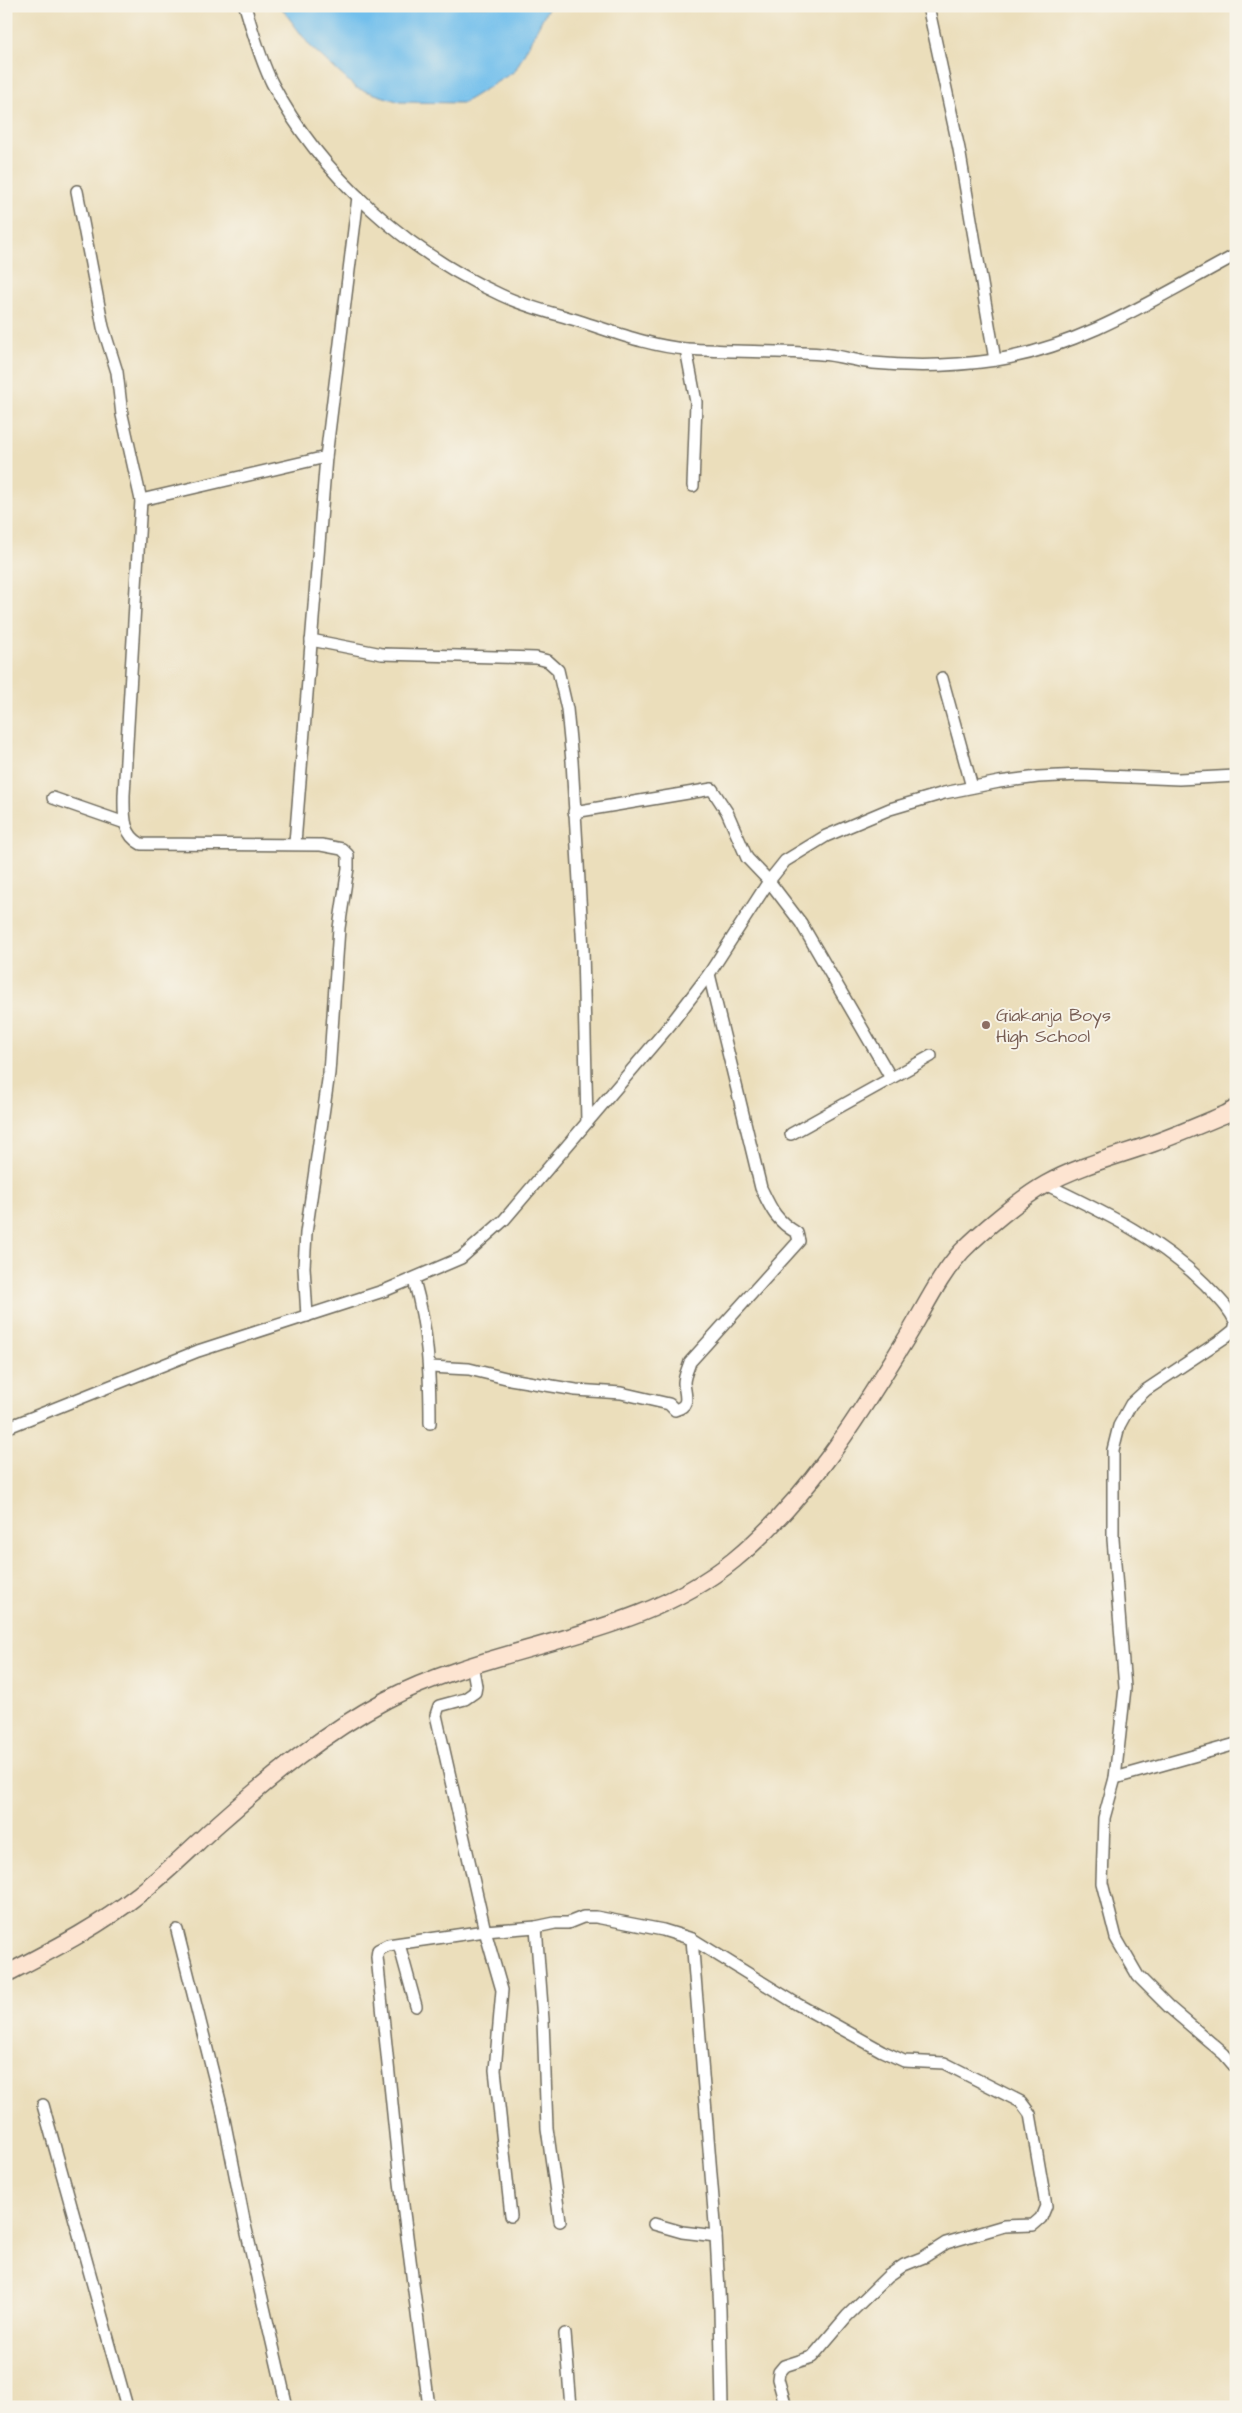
<svg xmlns="http://www.w3.org/2000/svg" width="1242" height="2413" viewBox="0 0 1242 2413" font-family="'Architects Daughter',sans-serif">
<style>
.water{fill:#72bfec;stroke:#4e758c}
.lines{fill:none;stroke-linecap:round;stroke-linejoin:round}
.minor-casing{stroke:#6e6a5d;stroke-width:14}
.secondary-casing{stroke:#6e6a5d;stroke-width:19}
.minor{stroke:#fff;stroke-width:11}
.secondary{stroke:#fde4d1;stroke-width:16}
.education-dot{fill:#8d6e63;stroke:#f7f3e8;stroke-width:2}
.labels{text-anchor:middle;stroke-width:4;stroke-linejoin:round;paint-order:stroke}
.education-label{font-size:18px;fill:#785e54;stroke:#f7f3e8;text-anchor:start}
</style>
<rect width="100%" height="100%" fill="#f7f3e8"/>
<filter id="ink" filterUnits="userSpaceOnUse"><feTurbulence type="fractalNoise" baseFrequency=".02" numOctaves="2"/><feDisplacementMap in="SourceGraphic" scale="10" xChannelSelector="R" yChannelSelector="G"/><feConvolveMatrix kernelMatrix="1 2 1 2 8 2 1 2 1" color-interpolation-filters="sRGB"/></filter>
<filter id="wash" filterUnits="userSpaceOnUse"><feTurbulence type="fractalNoise" baseFrequency=".0096" numOctaves="4" result="noise"/><feDisplacementMap in="SourceGraphic" scale="20" xChannelSelector="R" yChannelSelector="G"/><feGaussianBlur stdDeviation="1.12" result="paint"/><feColorMatrix in="noise" values="0 0 0 0 0 0 0 0 0 0 0 0 0 0 0 0 0 1.4 0 .05"/><feComposite in="paint" operator="in"/></filter>
<g filter="url(#wash)">
<rect width="100%" height="100%" fill="#ebdebb"/>
<polygon class="water" points="280,6 549,6 515,71 463,103 400,102 356,88 310,46"/>
</g>
<g filter="url(#ink)">
<g class="lines">
<g class="minor-casing">
<g id="minor">
<path d="M245,6C253,32 260,59 272,83C320,175 407,252 501,295C526,307 553,313 579,321C614,332 649,346 686,349C731,352 776,351 821,354C838,355 855,361 873,363C913,367 955,366 996,360C1084,346 1159,296 1236,255"/>
<polyline points="928,6 959,149 995,360"/>
<path d="M77,191L103,327L117,372L122,415L141,500L124,795C124,814 122,834 141,844L321,845L342,849L348,855V868L339,928L329,1073L306,1233L304,1267L307,1316"/>
<polyline points="686,349 696,402 693,486"/>
<polyline points="141,500 326,457"/>
<polyline points="311,640 382,654 536,658 548,661 558,670 567,709 572,761 583,950 587,1122"/>
<polyline points="942,678 972,787"/>
<polyline points="53,798 125,823"/>
<polyline points="574,812 712,789 727,812 747,858 769,881 801,923 891,1078"/>
<polyline points="295,843 326,457 358,197"/>
<polyline points="791,1134 931,1056"/>
<path d="M1045,1184C1105,1213 1157,1237 1205,1284C1217,1297 1229,1307 1236,1323"/>
<path d="M414,1280C428,1329 430,1372 430,1423"/>
<polyline points="1236,1323 1234,1330 1224,1338 1146,1390 1131,1404 1119,1426 1113,1450 1113,1539 1125,1688 1115,1778 1104,1818 1102,1883 1116,1938 1138,1976 1169,2007 1224,2054 1236,2068"/>
<path d="M430,1367L469,1369L510,1379L576,1390L621,1393L669,1404L675,1410C691,1406 685,1395 684,1383C684,1376 688,1369 690,1362L799,1241L797,1233C776,1221 771,1209 761,1188L709,974"/>
<polyline points="6,1428 198,1351 386,1290 461,1258 504,1220 670,1025 709,974 769,881 785,861 826,836 890,809 944,793 999,782 1038,777 1081,775 1179,779 1236,776"/>
<polyline points="472,1664 476,1686 475,1692 465,1699 439,1706 436,1715 485,1931 502,1990 495,2070 511,2216"/>
<polyline points="1115,1778 1236,1744"/>
<polyline points="536,1927 543,2020 547,2128 560,2221"/>
<polyline points="177,1930 222,2109 245,2225 287,2407"/>
<polyline points="692,1939 716,2236 720,2310 722,2407"/>
<polyline points="399,1944 416,2006"/>
<polyline points="43,2105 127,2407"/>
<polyline points="654,2224 682,2232 716,2236"/>
<polyline points="565,2334 571,2407"/>
<polyline points="429,2407 400,2182 377,1957 378,1950 388,1945 485,1931 536,1927 555,1923 568,1923 583,1917 596,1917 663,1930 692,1939 797,2004 882,2051 904,2061 944,2063 1021,2102 1030,2114 1046,2206 1041,2218 1033,2225 1004,2226 946,2243 924,2257 904,2265 888,2276 847,2316 812,2357 784,2366 779,2372 778,2379 786,2407"/>
</g>
</g>
<g class="secondary-casing">
<path id="secondary" d="M6,1974C52,1950 98,1927 138,1895C167,1873 192,1847 219,1823C271,1777 324,1733 386,1700C497,1642 635,1641 734,1560C806,1501 857,1419 904,1342C923,1312 938,1277 962,1251C983,1230 1021,1198 1046,1184C1080,1165 1118,1156 1154,1143C1179,1134 1202,1124 1226,1114L1236,1108"/>
</g>
<use href="#minor" class="minor"/>
<use href="#secondary" class="secondary"/>
</g>
</g>
<circle class="education-dot" cx="986" cy="1025" r="5"/>
<g class="labels">
<g class="education-label">
<text x="996" y="1021">Giakanja Boys<tspan x="996" dy="21">High School</tspan></text>
</g>
</g>
<rect width="1242" height="2413" fill="none" stroke="#f7f3e8" stroke-width="25"/>
</svg>
